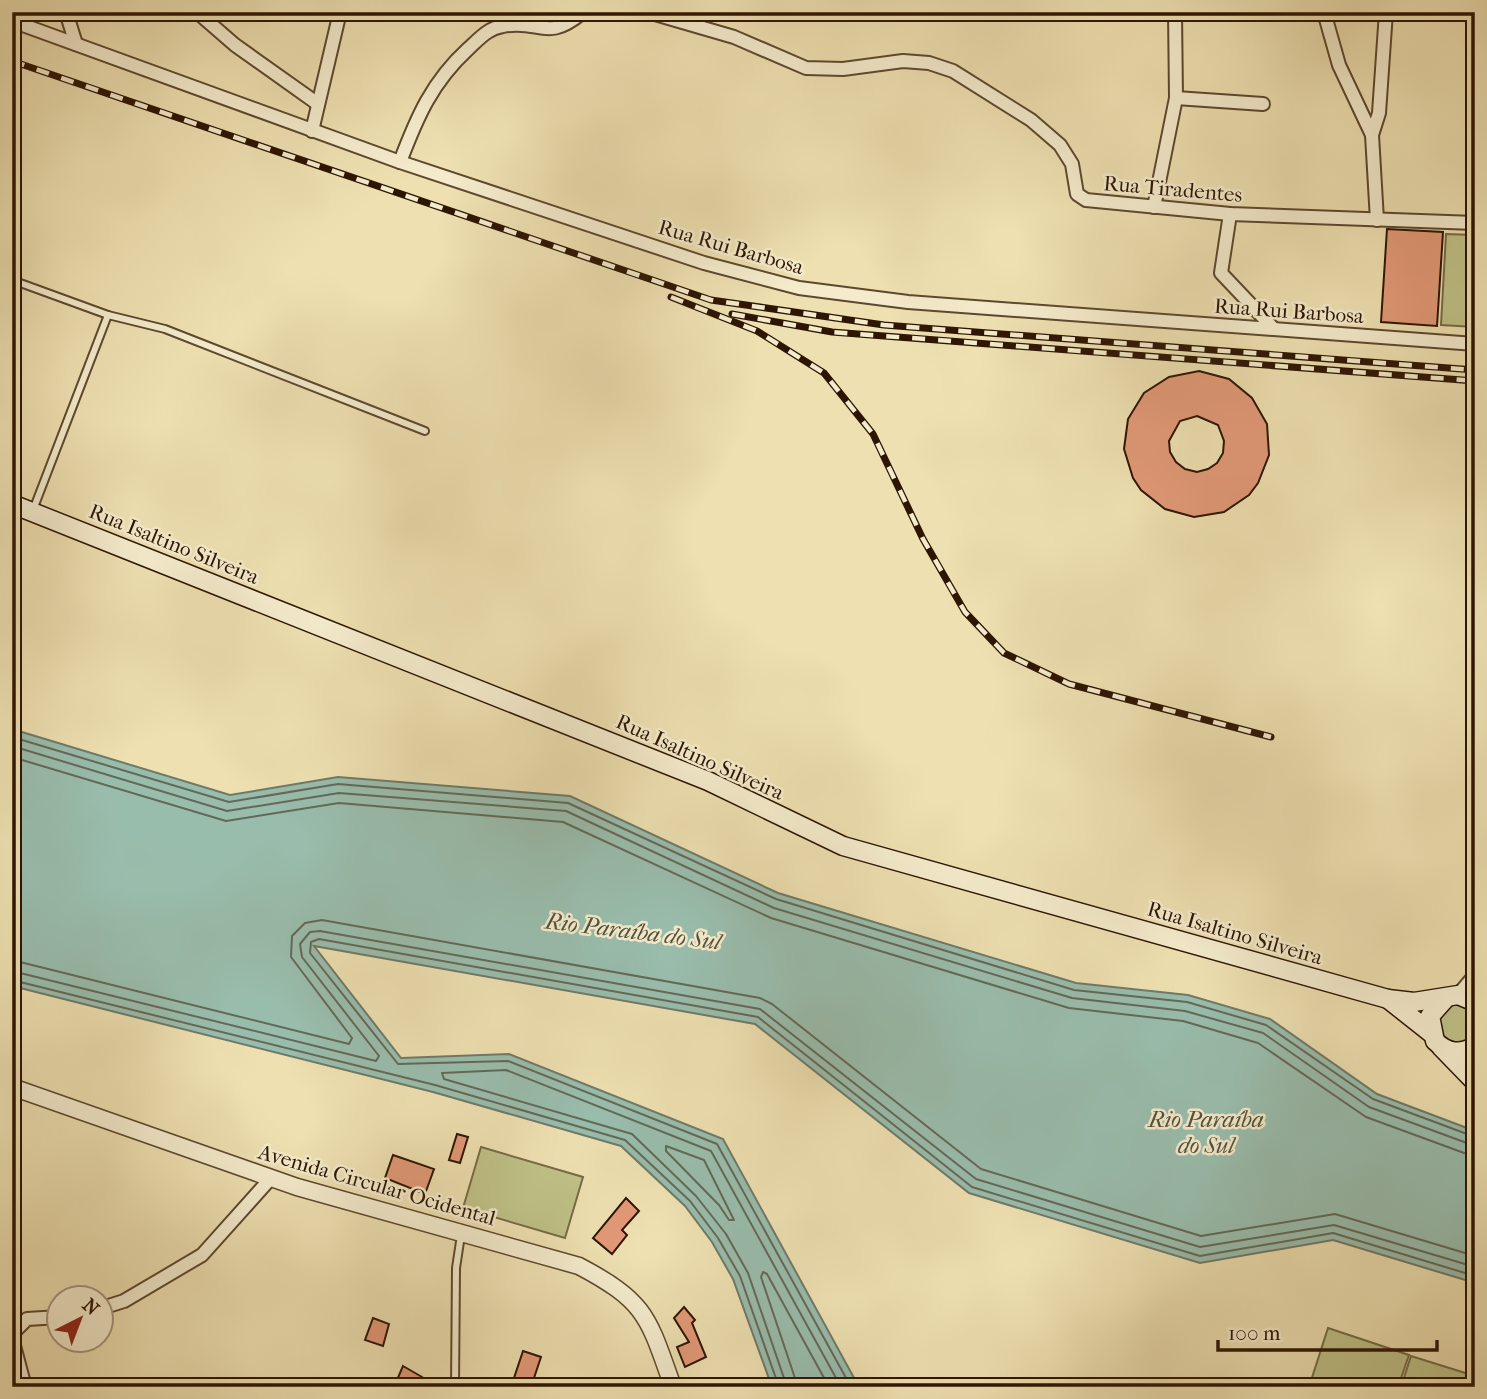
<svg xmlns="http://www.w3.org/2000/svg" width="1487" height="1399" viewBox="0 0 1487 1399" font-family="'IM FELL French Canon',serif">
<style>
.green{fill:#bfc187;stroke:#766b45;stroke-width:2}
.water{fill:#99bdad;stroke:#6e7a69;stroke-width:2}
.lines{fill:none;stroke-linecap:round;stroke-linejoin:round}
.shore{stroke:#636958;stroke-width:2}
.building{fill:#e29977;stroke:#2d1503;stroke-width:2;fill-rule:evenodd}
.service-casing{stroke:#5d482e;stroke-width:10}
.minor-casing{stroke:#5d482e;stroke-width:16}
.tertiary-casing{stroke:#5d482e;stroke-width:19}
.secondary-casing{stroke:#2d1503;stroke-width:21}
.service{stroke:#f4ebcc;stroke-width:6}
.minor{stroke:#f4ebcc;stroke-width:12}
.tertiary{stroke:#f4ebcc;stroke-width:16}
.secondary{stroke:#f4ebcc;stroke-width:18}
.rail-casing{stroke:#2d1503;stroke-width:7}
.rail{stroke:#f4ebcc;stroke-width:4.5;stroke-dasharray:13;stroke-linecap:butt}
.labels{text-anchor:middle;stroke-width:5;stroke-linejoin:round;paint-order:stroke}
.street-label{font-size:21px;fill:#2d1503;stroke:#f4ebcc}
.water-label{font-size:23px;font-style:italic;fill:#53503e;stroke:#f4ebcc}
</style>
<rect width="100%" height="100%" fill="#eee0b1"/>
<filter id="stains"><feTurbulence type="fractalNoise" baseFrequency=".00286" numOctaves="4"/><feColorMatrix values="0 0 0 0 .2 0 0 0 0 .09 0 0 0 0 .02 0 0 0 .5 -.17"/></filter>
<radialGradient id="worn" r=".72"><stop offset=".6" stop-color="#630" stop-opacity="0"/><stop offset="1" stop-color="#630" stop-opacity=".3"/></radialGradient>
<g class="green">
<polygon points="1446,234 1475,235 1475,327 1441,325"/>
<polygon points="1450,1001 1475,1009 1475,1036 1466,1043 1446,1042 1435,1017"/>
<polygon points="481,1147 583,1177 565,1238 463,1208"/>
<polygon points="1328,1328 1409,1355 1398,1387 1309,1387"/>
<polygon points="1411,1356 1475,1376 1475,1387 1401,1387"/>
</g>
<polygon class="water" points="12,729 230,795 338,777 570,796 778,893 1076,983 1188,995 1270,1019 1377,1094 1475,1131 1475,1283 1333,1240 1200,1263 969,1193 755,1024 314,946 401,1058 509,1054 723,1139 859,1387 772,1387 733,1279 712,1242 685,1206 621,1146 433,1092 12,986"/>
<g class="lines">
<g class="shore">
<polyline points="12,737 229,802 338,784 568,803 776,899 1074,990 1187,1002 1266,1025 1373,1099 1475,1137"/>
<polyline points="12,746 227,811 339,793 566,811 774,908 1072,998 1185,1011 1263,1033 1369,1107 1475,1146"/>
<polyline points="12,757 226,821 339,803 563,822 771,918 1069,1008 1183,1021 1258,1043 1366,1117 1475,1157"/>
<polyline points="12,960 349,1044 352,1038 291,957 292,936 305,923 322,920 760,998 772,1004 981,1169 1201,1236 1335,1214 1475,1256"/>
<polyline points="12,971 376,1061 379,1056 302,957 300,944 310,932 320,931 760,1009 976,1179 1200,1247 1334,1225 1475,1267"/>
<polyline points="12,980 435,1085 625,1140 690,1201 718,1238 740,1276 779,1387"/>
<polygon points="666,1146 704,1160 734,1220 729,1220 719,1205 666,1151"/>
<polyline points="787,1387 748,1273 726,1234 696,1196 632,1134 444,1079 442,1073 506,1070 711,1151 841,1387"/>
<polyline points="798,1387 761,1277 763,1272 767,1274 829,1387"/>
<polyline points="851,1387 717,1144 508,1061 398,1064 310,953 311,942 319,939 758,1017 972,1187 1200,1256 1333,1233 1475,1276"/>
</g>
</g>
<g class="building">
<polygon points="1387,229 1443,232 1437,326 1381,322"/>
<path d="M1199,371L1229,379L1252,398L1267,424L1269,455L1258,483L1249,495L1224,512L1194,517L1165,509L1141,490L1133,478L1124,449L1128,419L1144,393L1169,377ZM1197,416L1218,425L1224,441L1223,453L1217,463L1208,469L1197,472L1185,469L1176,462L1170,452L1169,441L1180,421Z"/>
<polygon points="457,1134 468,1137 460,1163 449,1160"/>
<polygon points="393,1155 434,1169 425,1194 385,1178"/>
<polygon points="626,1198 639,1211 622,1230 627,1235 612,1254 593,1238"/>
<polygon points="684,1307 695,1320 692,1323 706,1357 685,1367 677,1347 689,1342 674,1318"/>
<polygon points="373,1318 389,1324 383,1346 365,1340"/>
<polygon points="523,1351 541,1357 531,1387 511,1387"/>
<polygon points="403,1366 422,1377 416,1387 394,1387"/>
</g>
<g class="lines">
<g class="service-casing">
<g id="service">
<polyline points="12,280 108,315"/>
<polyline points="33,510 108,315 165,329 425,431"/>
<polyline points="455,1387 456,1268 461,1235"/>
</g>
</g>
<g class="minor-casing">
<g id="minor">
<polyline points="66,12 76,44"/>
<polyline points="197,12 235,45 318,104"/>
<polyline points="648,12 734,37 806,68 843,69 903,61 929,63 953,71 1031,120 1060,145 1072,164 1077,194 1086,200 1230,214 1475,223"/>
<polyline points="1324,12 1339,65 1372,135 1377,220"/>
<polyline points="12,21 400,162 704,263 799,288 908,302 1475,344"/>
<polyline points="1176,98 1263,104"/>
<polyline points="312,131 340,12"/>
<polyline points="1372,135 1379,113 1386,12"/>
<path d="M400,162C417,117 432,82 468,49C479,39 488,28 503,26C541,19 546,43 583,12"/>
<polyline points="1154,207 1176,98 1175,12"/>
<polyline points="1230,214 1221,273 1274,329"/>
<polyline points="1458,995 1475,975"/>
<polyline points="102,1308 124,1301 202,1255 271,1178"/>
<polyline points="12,1334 27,1319 60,1317"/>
<polyline points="12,1338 25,1387"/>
</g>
</g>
<g class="tertiary-casing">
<path id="tertiary" d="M12,1087L297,1187L579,1266C647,1302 648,1317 673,1387"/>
</g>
<g class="secondary-casing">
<g id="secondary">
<polyline points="12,504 708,781 843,846 1388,999 1414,1002 1458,995 1475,1002"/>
<path d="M1446,998L1430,1016L1435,1041C1447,1053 1460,1055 1475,1046"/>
<polyline points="1388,999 1431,1033"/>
<polyline points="1441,1047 1475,1082"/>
</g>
</g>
<use href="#service" class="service"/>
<use href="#minor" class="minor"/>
<use href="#tertiary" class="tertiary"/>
<use href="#secondary" class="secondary"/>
<g class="rail-casing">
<g id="rail">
<polyline points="12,61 711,300 884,325 1475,370"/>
<polyline points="671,297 757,331 824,373 873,434 923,539 965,612 1004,653 1069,684 1271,737"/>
<polyline points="732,314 832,332 1475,381"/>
</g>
</g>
<use href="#rail" class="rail"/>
</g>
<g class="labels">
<g class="street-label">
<text transform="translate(1173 189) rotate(5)" y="7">Rua Tiradentes</text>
<text transform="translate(731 247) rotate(16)" y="7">Rua Rui Barbosa</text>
<text transform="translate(1289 311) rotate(4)" y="7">Rua Rui Barbosa</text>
<text transform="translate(174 544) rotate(22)" y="7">Rua Isaltino Silveira</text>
<text transform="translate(700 757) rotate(24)" y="7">Rua Isaltino Silveira</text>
<text transform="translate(1235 933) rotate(16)" y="7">Rua Isaltino Silveira</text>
<text transform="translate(377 1185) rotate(16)" y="7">Avenida Circular Ocidental</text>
</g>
<g class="water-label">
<text transform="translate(633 931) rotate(7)" y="8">Rio Paraíba do Sul</text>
<text x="1206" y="1127">Rio Paraíba<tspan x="1206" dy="26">do Sul</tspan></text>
</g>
</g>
<rect width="1487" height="1399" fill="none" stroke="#eee0b1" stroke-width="42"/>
<rect x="14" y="14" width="1459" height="1371" fill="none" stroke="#2d1503" stroke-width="3.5"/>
<rect x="21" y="21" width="1445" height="1357" fill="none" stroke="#2d1503" stroke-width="2"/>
<g transform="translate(80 1319) rotate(42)"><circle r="33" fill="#f4ebcc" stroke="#a4957c" stroke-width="2"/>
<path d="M0-5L12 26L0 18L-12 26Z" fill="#8f2418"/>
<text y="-10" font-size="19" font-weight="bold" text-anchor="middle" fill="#2d1503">N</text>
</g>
<path d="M1218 1340v10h219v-10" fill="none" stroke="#2d1503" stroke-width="3.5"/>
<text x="1228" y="1340" font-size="21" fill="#2d1503" stroke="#f4ebcc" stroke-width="5" paint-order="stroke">100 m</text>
<rect width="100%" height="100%" filter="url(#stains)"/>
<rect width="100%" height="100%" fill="url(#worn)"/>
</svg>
